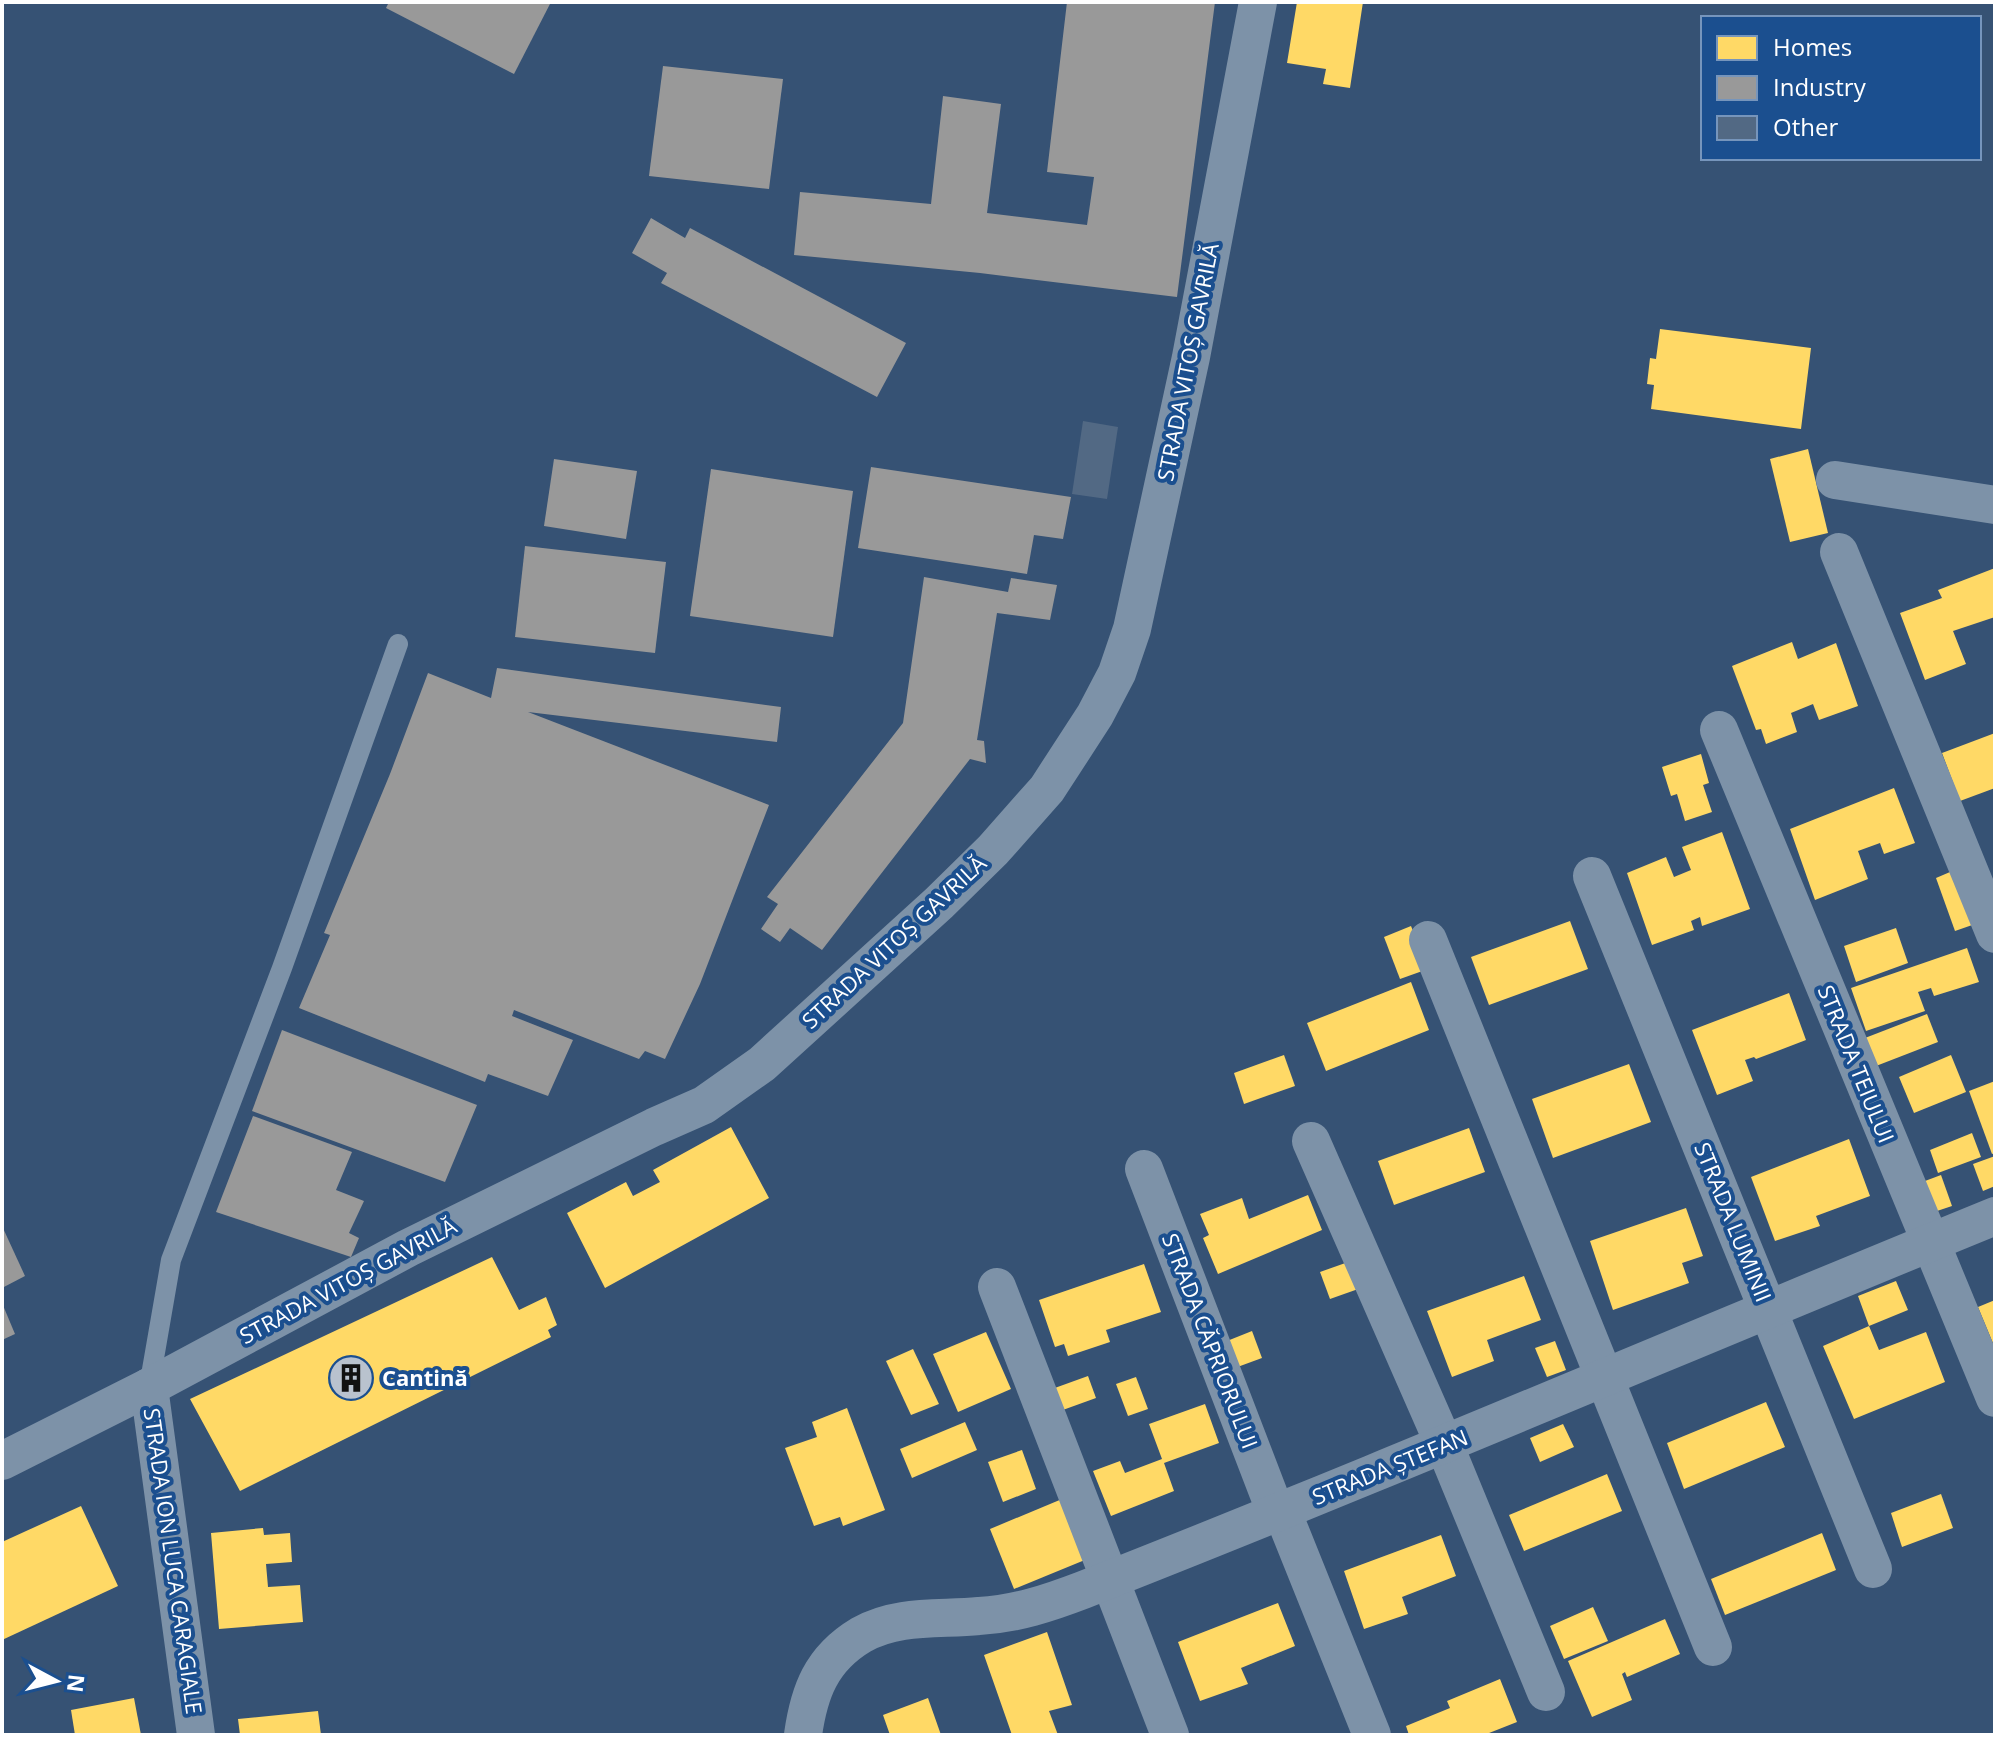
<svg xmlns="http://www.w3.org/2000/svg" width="1997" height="1737" viewBox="0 0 1997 1737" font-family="'Open Sans',sans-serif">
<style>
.homes{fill:#ffd966}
.industry{fill:#999}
.building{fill:#526984}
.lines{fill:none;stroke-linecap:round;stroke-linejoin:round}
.lane{stroke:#7d92a8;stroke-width:20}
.street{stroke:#7d92a8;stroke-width:38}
.labels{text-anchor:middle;stroke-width:8;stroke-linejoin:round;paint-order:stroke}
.street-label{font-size:22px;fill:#fff;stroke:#1b4f8f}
.poi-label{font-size:22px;font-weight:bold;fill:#fff;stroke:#1b4f8f;text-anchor:start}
</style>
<rect width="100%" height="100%" fill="#365274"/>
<g class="homes">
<polygon points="1297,2 1363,2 1350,88 1323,84 1326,69 1287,63"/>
<polygon points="1660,329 1811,348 1801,429 1651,409 1654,385 1647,384 1650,358 1656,359"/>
<polygon points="1808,449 1828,533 1790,542 1770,459"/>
<polygon points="1995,568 1995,617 1953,631 1966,664 1925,680 1900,613 1942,598 1938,590"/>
<polygon points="1792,642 1798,659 1836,643 1858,706 1819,720 1813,704 1791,713 1797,732 1766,744 1761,729 1756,730 1732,666"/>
<polygon points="1995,733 1995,788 1960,801 1942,753"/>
<polygon points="1701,754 1709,783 1703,785 1712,812 1685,821 1677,794 1671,796 1662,767"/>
<polygon points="1894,788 1915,843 1884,854 1880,843 1858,851 1868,879 1815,900 1790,829"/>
<polygon points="1722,832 1750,909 1702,926 1700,917 1691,921 1694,930 1652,945 1627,873 1666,857 1674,877 1691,870 1682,847"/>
<polygon points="1957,869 1978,923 1955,931 1936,878"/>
<polygon points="1570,921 1588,969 1489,1005 1471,957"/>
<polygon points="1411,926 1428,969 1400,979 1384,937"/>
<polygon points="1896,928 1908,963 1856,982 1844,946"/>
<polygon points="1967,948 1979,982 1934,996 1931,988 1918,992 1925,1011 1866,1031 1851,988"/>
<polygon points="1411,982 1429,1030 1326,1071 1307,1023"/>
<polygon points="1789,993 1806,1040 1756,1059 1754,1057 1745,1060 1753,1081 1717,1095 1692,1030"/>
<polygon points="1927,1014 1938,1042 1876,1066 1865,1038"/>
<polygon points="1284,1055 1295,1086 1244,1104 1234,1073"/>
<polygon points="1951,1055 1966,1092 1914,1113 1899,1077"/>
<polygon points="1629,1064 1651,1122 1553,1158 1532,1099"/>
<polygon points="1995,1081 1995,1153 1992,1154 1969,1091"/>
<polygon points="731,1127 769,1198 605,1288 567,1213 626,1182 633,1196 660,1182 653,1170"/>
<polygon points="1469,1128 1485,1172 1394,1205 1378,1161"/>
<polygon points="1972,1133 1981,1157 1938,1173 1930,1150"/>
<polygon points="1849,1139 1870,1196 1816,1216 1820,1226 1775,1241 1751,1177"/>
<polygon points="1995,1156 1995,1186 1983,1191 1973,1164"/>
<polygon points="1941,1175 1952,1206 1928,1214 1917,1184"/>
<polygon points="1308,1195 1322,1230 1218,1274 1203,1238 1209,1235 1200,1214 1242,1198 1249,1219"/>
<polygon points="1686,1208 1703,1256 1682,1263 1689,1283 1613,1310 1590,1241"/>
<polygon points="492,1257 519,1310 546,1297 557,1325 548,1330 551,1337 240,1491 190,1399"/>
<polygon points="1351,1261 1361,1288 1330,1299 1320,1272"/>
<polygon points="1144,1264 1161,1312 1106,1330 1110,1342 1068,1356 1064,1344 1055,1347 1039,1300"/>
<polygon points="1524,1276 1541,1320 1487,1340 1494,1361 1452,1377 1427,1311"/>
<polygon points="1896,1281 1908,1310 1869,1326 1879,1350 1926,1332 1945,1382 1854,1419 1823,1346 1869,1326 1858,1296"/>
<polygon points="1995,1300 1995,1348 1978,1307"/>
<polygon points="1252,1331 1262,1358 1232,1369 1222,1343"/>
<polygon points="986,1332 1011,1389 958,1412 933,1354"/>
<polygon points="1555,1341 1566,1370 1547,1377 1535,1348"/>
<polygon points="913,1349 939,1404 911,1415 886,1361"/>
<polygon points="1088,1376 1096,1398 1060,1411 1052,1389"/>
<polygon points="1136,1377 1148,1409 1128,1416 1116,1384"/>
<polygon points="1766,1402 1785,1447 1684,1489 1667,1443"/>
<polygon points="1205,1404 1219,1443 1164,1463 1174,1491 1111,1516 1093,1471 1120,1461 1125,1473 1162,1459 1149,1424"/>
<polygon points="847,1408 885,1510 843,1526 840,1517 814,1526 785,1448 817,1437 812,1422"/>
<polygon points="965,1422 977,1450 912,1478 900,1449"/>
<polygon points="1563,1424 1574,1447 1540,1462 1530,1438"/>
<polygon points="1022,1450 1036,1489 1003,1502 988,1462"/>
<polygon points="1607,1474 1622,1511 1524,1551 1509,1515"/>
<polygon points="1941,1494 1953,1528 1902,1547 1891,1513"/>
<polygon points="1062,1499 1097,1555 1014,1589 990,1529"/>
<polygon points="81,1506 118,1586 2,1640 2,1542"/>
<polygon points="263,1528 264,1535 290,1533 292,1562 266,1564 268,1587 300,1585 303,1622 219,1629 211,1533"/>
<polygon points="1822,1533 1836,1570 1725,1615 1711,1579"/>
<polygon points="1441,1535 1456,1576 1402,1597 1408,1614 1364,1629 1344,1571"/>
<polygon points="1278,1603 1295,1646 1241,1668 1248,1684 1200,1701 1178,1642"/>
<polygon points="1593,1607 1608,1641 1564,1659 1550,1626"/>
<polygon points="1665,1619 1680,1654 1627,1677 1625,1672 1622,1674 1632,1700 1592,1717 1568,1661"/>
<polygon points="1047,1632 1072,1705 1049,1711 1058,1735 1012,1735 984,1655"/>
<polygon points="1500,1679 1517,1722 1484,1735 1409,1735 1406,1726 1450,1708 1447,1701"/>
<polygon points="134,1698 141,1735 75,1735 71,1710"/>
<polygon points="928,1698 941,1735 890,1735 883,1715"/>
<polygon points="318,1711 321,1735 240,1735 238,1719"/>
</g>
<g class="industry">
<polygon points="389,2 551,2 514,74 386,8"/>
<polygon points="1067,2 1215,2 1177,297 980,273 794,255 800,192 931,204 943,96 1001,104 987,213 1087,225 1094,177 1047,172"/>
<polygon points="663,66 783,79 769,189 649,176"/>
<polygon points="651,218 685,238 690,228 906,343 877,397 661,283 667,273 632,253"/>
<polygon points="554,459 637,471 626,539 544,526"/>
<polygon points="871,467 1071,497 1063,539 1034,535 1027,574 858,548"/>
<polygon points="711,469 853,491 833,637 690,616"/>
<polygon points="525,546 666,562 655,653 515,637"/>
<polygon points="924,577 1008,592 1011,578 1057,585 1050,620 997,613 977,740 984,741 986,763 970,759 822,950 790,928 780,942 761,929 778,904 767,897 903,723"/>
<polygon points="497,668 781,707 777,742 528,712 769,805 700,984 665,1059 645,1051 639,1059 514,1010 512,1016 573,1040 548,1096 488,1074 485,1082 299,1008 330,935 324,933 390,774 428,673 491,698"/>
<polygon points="282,1030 477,1105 445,1182 252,1111"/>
<polygon points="253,1116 352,1152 336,1190 364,1201 349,1233 359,1238 351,1257 216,1212"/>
<polygon points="2,1226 25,1276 2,1288"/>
<polygon points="2,1303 15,1334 2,1340"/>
</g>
<polygon class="building" points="1083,421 1118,427 1107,499 1072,494"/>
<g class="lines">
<polyline class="lane" points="149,1387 171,1260 282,968 398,644"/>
<g class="street">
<polyline points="1835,480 1995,505"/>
<polyline points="1839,552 1995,934"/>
<polyline points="1719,730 1995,1398"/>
<polyline points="1592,876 1873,1569"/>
<polyline points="1428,940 1713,1647"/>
<polyline points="1311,1141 1444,1444 1546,1692"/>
<polyline points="1144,1169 1276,1513"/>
<polyline points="997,1287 1170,1735"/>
<polyline points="149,1387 196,1735"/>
<polyline points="2,1461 149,1387 408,1248 654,1127 704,1105 762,1064 939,903 993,850 1047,789 1095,715 1117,673 1132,629 1191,357 1258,2"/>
<polyline points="1282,1511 1372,1735"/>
<path d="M803,1735C809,1692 821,1659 861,1635C898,1614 940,1620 979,1616C1016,1614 1049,1603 1083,1590C1389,1470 1691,1340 1995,1216"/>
</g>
</g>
<defs>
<g id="building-disc" transform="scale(2.3)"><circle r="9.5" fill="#b9c2ce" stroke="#1b4f8f"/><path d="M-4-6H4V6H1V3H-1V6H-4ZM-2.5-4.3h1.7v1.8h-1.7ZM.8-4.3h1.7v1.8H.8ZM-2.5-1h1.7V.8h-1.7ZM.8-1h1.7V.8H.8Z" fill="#111"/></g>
</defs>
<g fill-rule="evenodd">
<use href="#building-disc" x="351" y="1378"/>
</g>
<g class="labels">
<g class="street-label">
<text transform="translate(1188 362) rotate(-79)" y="8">STRADA VITOȘ GAVRILĂ</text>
<text transform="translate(894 942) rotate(-43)" y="8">STRADA VITOȘ GAVRILĂ</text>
<text transform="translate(1856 1064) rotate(68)" y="8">STRADA TEIULUI</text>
<text transform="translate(1733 1222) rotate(68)" y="8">STRADA LUMINII</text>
<text transform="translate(348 1281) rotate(-28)" y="8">STRADA VITOȘ GAVRILĂ</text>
<text transform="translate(1210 1341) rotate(69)" y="8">STRADA CĂPRIORULUI</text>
<text transform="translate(1390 1467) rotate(-22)" y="8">STRADA ȘTEFAN</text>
<text transform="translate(173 1561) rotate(82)" y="8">STRADA ION LUCA CARAGIALE</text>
</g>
<g class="poi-label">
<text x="382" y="1386">Cantină</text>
</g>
</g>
<rect width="1997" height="1737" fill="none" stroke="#ffffff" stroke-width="8"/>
<rect x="1701" y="16" width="280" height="144" fill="#1b4f8f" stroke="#7695bc" stroke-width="2"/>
<rect x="1717" y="36" width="40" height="24" fill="#ffd966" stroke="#7695bc" stroke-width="2"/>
<text x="1773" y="56" font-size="24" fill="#ffffff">Homes</text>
<rect x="1717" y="76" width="40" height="24" fill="#999999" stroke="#7695bc" stroke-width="2"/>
<text x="1773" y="96" font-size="24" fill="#ffffff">Industry</text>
<rect x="1717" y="116" width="40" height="24" fill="#526984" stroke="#7695bc" stroke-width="2"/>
<text x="1773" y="136" font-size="24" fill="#ffffff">Other</text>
<g transform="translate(56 1681) rotate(97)" stroke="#1b4f8f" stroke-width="6" paint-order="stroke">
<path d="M0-6L14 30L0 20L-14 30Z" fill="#ffffff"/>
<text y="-12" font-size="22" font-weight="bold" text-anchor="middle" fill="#ffffff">N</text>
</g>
</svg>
